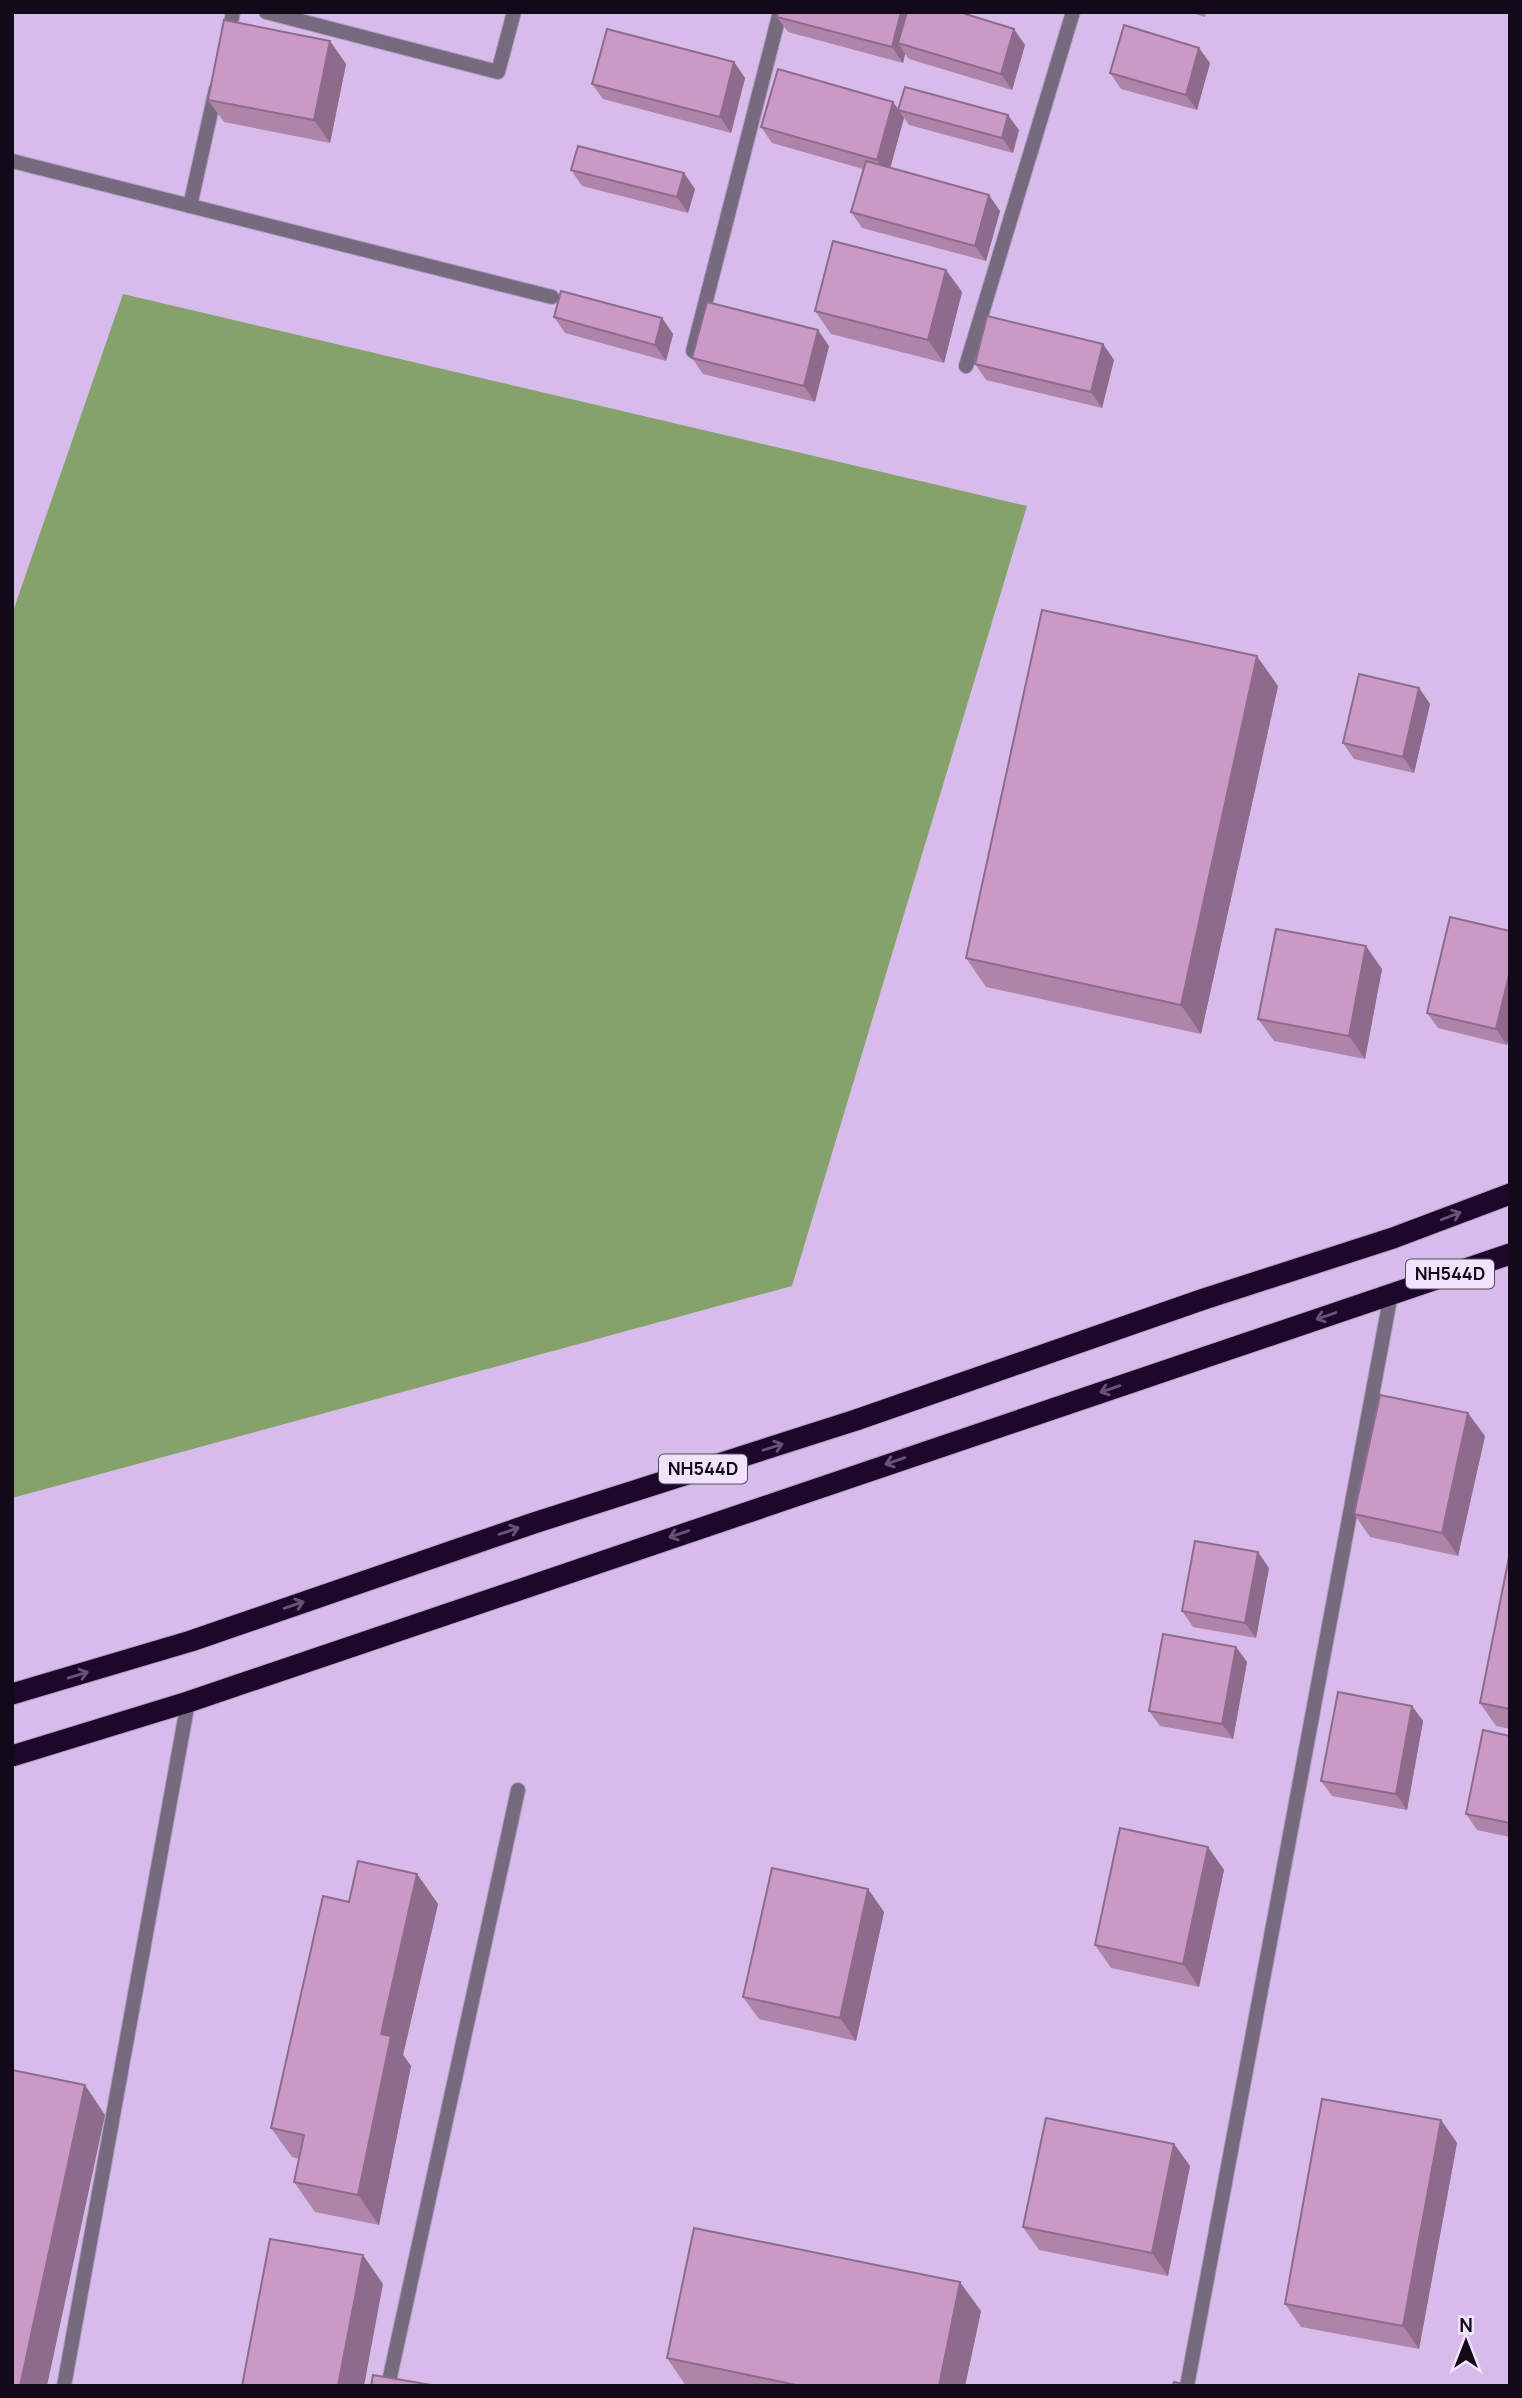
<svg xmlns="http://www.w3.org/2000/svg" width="1522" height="2398" viewBox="0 0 1522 2398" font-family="Manrope,sans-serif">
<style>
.water{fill:#85a26b}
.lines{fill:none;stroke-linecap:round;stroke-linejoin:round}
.lane-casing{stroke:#b49cc5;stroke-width:16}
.street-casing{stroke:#b49cc5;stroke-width:16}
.highway-casing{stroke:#b49cc5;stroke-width:23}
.lane{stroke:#766b7e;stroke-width:14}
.street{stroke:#766b7e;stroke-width:14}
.highway{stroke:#1d072a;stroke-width:21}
.wall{fill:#af84a9}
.shaded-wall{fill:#8e6b8a}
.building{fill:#cb99c5;stroke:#8e6b8a;stroke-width:2}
.oneway{stroke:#675473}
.labels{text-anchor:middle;stroke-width:6;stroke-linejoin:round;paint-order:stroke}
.shield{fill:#f1e3fb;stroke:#554a5d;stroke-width:2}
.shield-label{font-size:18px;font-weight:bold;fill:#120919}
</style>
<rect width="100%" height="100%" fill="#d7bceb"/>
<polygon class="water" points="123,294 1027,506 792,1286 12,1498 12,614"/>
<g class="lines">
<g class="lane-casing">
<polyline id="lane" points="388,2386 518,1790"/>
</g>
<g class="street-casing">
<g id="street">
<polyline points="266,12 498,72 514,12"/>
<polyline points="228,38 233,12"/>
<polyline points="12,161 552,297"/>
<polyline points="190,206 216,89"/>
<polyline points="693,351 780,12"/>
<polyline points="966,366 1073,12"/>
<polyline points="64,2386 188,1702"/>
<polyline points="1187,2386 1391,1294"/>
</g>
</g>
<g class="highway-casing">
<g id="highway">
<polyline points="12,1694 191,1641 534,1523 856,1420 1204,1299 1393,1238 1510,1194"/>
<polyline points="12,1756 188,1702 1510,1254"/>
</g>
</g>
<use href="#lane" class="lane"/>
<use href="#street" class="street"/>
<use href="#highway" class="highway"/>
</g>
<g class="wall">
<polygon points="1189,12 1206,12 1205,17"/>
<polygon points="777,17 1025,45 1012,90 909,59 905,54 903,63 788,32"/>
<polygon points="330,41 346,64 330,143 224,122 208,100"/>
<polygon points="734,62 745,78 731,133 603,99 592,84"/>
<polygon points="1210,63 1197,110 1121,89 1110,73"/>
<polygon points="893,102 898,109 1019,130 1013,153 909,125 904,118 890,168 1000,211 986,261 862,228 851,212 863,169 772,143 761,127"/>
<polygon points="571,170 695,189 688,213 582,186"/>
<polygon points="946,270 962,292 944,363 831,334 815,311"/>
<polygon points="554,317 662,318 673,334 666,361 565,333"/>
<polygon points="1103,344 1114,360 1102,408 986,380 975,364"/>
<polygon points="829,346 815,402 703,374 692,358"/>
<polygon points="1278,686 1201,1034 986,987 966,958"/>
<polygon points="1419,688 1430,704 1414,773 1354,759 1343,743"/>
<polygon points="1450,917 1507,1045 1438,1028 1427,1013"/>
<polygon points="1382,969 1365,1059 1274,1041 1258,1019"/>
<polygon points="1485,1436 1458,1556 1370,1537 1354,1514"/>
<polygon points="1510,1552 1510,1729 1496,1726 1480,1703"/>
<polygon points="1269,1568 1256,1638 1193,1627 1182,1611"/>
<polygon points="1236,1647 1247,1662 1233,1739 1160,1726 1149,1711"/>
<polygon points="1412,1706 1423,1721 1407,1810 1332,1796 1321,1781"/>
<polygon points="1510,1736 1510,1837 1477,1830 1466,1814"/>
<polygon points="1208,1847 1224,1870 1199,1987 1111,1968 1095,1945"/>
<polygon points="417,1874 438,1904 403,2055 411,2066 379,2225 315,2212 294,2182 299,2159 292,2157 271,2128 349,1902"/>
<polygon points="868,1889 884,1912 856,2041 759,2019 743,1997"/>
<polygon points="1441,2120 1457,2143 1419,2349 1301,2327 1285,2304"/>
<polygon points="1174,2144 1190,2166 1168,2276 1039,2250 1023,2227"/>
<polygon points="981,2311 965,2386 686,2386 667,2358"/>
</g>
<g class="shaded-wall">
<polygon points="901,12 916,12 898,43 905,54 903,63 892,47"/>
<polygon points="1014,29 1025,45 1012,90 1001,74"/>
<polygon points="330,41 346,64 330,143 314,120"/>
<polygon points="1199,48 1210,63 1197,110 1186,95"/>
<polygon points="734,62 745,78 731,133 720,117"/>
<polygon points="893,102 904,118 888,176 877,160"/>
<polygon points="1008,115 1019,130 1013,153 1002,138"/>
<polygon points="684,173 695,189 688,213 677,197"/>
<polygon points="989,195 1000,211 986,261 975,246"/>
<polygon points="946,270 962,292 944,363 928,340"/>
<polygon points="662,318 673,334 666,361 655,345"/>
<polygon points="818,330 829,346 815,402 804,386"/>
<polygon points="1103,344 1114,360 1102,408 1091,392"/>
<polygon points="1257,656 1278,686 1201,1034 1181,1005"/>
<polygon points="1419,688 1430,704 1414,773 1403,757"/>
<polygon points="1366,946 1382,969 1365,1059 1349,1036"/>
<polygon points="1510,971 1510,1033 1507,1045 1496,1029"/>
<polygon points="1468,1413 1485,1436 1458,1556 1442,1533"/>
<polygon points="1258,1552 1269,1568 1256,1638 1245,1623"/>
<polygon points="1236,1647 1247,1662 1233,1739 1222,1724"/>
<polygon points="1412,1706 1423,1721 1407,1810 1396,1794"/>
<polygon points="1208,1847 1224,1870 1199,1987 1183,1964"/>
<polygon points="417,1874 438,1904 403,2055 411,2066 379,2225 358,2195 381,2034"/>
<polygon points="868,1889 884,1912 856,2041 840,2018"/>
<polygon points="85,2085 105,2115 47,2386 20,2386"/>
<polygon points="1441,2120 1457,2143 1419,2349 1403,2326"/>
<polygon points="1174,2144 1190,2166 1168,2276 1152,2253"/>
<polygon points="363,2255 383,2284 364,2386 338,2386"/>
<polygon points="960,2282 981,2311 965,2386 939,2386"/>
</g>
<g class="building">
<polygon points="778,12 901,12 892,47 777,17"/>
<polygon points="907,12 959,12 1014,29 1001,74 898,43"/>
<polygon points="224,20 330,41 314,120 208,100"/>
<polygon points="1124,25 1199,48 1186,95 1110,73"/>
<polygon points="607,29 734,62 720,117 592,84"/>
<polygon points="778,69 893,102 877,160 761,127"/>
<polygon points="905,87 1008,115 1002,138 898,110"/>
<polygon points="578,146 684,173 677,197 571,170"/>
<polygon points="866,161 989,195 975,246 851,212"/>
<polygon points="833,241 946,270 928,340 815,311"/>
<polygon points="561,291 662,318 655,345 554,317"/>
<polygon points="707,302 818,330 804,386 692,358"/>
<polygon points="987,316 1103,344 1091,392 975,364"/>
<polygon points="1042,610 1257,656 1181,1005 966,958"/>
<polygon points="1359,674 1419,688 1403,757 1343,743"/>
<polygon points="1450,917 1510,931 1510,971 1496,1029 1427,1013"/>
<polygon points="1276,929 1366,946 1349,1036 1258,1019"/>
<polygon points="1380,1395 1468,1413 1442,1533 1354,1514"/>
<polygon points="1195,1541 1258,1552 1245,1623 1182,1611"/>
<polygon points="1510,1552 1510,1709 1480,1703"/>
<polygon points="1163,1634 1236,1647 1222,1724 1149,1711"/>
<polygon points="1338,1692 1412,1706 1396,1794 1321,1781"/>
<polygon points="1483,1730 1510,1736 1510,1823 1466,1814"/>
<polygon points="1120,1828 1208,1847 1183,1964 1095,1945"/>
<polygon points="358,1861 417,1874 381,2034 391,2036 358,2195 294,2182 304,2135 271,2128 323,1896 349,1902"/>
<polygon points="772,1868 868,1889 840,2018 743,1997"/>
<polygon points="12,2070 85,2085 20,2386 12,2386"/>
<polygon points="1322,2099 1441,2120 1403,2326 1285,2304"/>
<polygon points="1046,2118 1174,2144 1152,2253 1023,2227"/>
<polygon points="694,2228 960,2282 939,2386 801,2386 667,2358"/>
<polygon points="270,2239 363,2255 338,2386 242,2386"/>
<polygon points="373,2375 437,2386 371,2386"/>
<polygon points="1174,2382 1193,2386 1173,2386"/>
</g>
<defs><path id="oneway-shaft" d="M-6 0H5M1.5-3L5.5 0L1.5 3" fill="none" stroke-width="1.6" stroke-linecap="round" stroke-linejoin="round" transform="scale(1.75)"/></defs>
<g class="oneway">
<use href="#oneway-shaft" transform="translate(1451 1216) rotate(-21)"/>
<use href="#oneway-shaft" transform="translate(1326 1316) rotate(161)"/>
<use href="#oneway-shaft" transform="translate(1110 1389) rotate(161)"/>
<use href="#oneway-shaft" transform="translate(773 1447) rotate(-18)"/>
<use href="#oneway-shaft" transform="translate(895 1461) rotate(161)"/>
<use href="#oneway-shaft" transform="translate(509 1531) rotate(-19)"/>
<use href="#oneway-shaft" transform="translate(679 1534) rotate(161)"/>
<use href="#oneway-shaft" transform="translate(294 1605) rotate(-19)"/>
<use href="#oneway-shaft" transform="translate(78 1675) rotate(-17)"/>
</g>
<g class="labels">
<g class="shield">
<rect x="1406" y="1259.5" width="88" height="29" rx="5"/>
<rect x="659" y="1454.5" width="88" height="29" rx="5"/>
</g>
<g class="shield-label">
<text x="1450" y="1280">NH544D</text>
<text x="703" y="1475">NH544D</text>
</g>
</g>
<rect width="1522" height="2398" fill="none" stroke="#120919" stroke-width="28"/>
<g transform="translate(1466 2342)" stroke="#f1e3fb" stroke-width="5" paint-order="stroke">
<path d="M0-5L12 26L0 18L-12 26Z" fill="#120919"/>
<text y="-10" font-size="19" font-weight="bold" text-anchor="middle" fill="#120919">N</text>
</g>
</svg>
